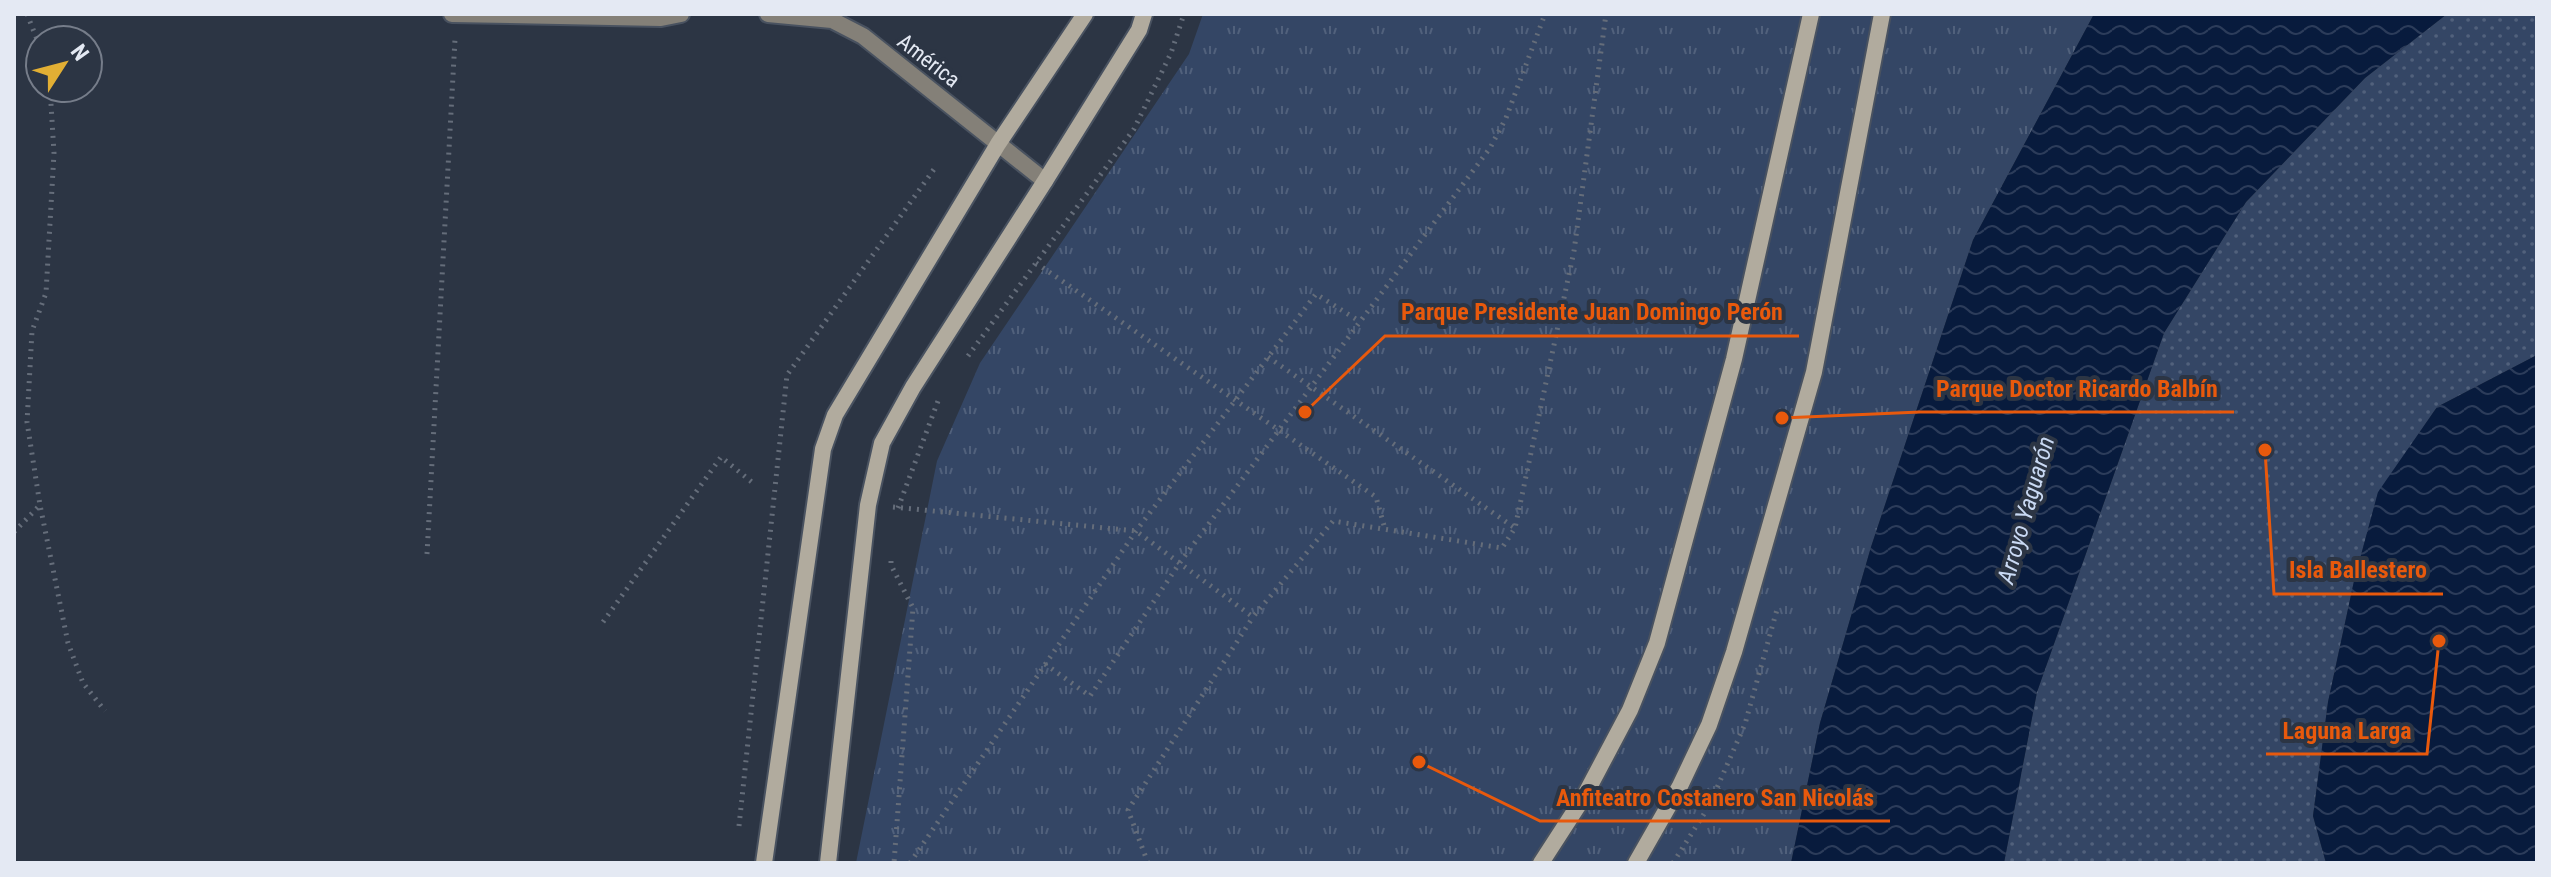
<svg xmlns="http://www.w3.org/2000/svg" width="2551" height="877" viewBox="0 0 2551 877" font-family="'Roboto Condensed',sans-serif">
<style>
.grass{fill:url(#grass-dots)}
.park{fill:url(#park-tufts)}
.water{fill:url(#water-waves)}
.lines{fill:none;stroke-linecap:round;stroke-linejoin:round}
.lane-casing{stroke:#495260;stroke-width:20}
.street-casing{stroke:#495260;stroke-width:20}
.secondary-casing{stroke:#495260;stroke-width:20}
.path{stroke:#656d7a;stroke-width:5;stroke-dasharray:2 6;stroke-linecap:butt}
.lane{stroke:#848078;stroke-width:16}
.street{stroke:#848078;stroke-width:16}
.secondary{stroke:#b1ab9e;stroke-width:16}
.labels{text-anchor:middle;stroke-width:8;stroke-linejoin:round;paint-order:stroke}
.street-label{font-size:22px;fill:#e4e9f3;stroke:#2c3544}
.water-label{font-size:24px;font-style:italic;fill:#c9d9f3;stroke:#2c3544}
.leader{fill:none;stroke:#e8590c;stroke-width:3}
.callout-dot{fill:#e8590c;stroke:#2c3544;stroke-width:3}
.callout-label{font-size:24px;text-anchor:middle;font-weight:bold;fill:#e8590c;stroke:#2c3544;stroke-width:8;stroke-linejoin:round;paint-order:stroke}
</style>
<defs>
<pattern id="grass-dots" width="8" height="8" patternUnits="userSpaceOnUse" patternTransform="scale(2)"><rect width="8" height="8" fill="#344665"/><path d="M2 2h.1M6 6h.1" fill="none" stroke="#51617c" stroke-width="1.8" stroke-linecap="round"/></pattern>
<pattern id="park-tufts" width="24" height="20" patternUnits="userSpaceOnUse" patternTransform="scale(2)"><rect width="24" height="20" fill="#344665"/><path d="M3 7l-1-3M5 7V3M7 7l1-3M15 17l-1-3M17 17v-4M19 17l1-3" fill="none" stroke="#51617c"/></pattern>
<pattern id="water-waves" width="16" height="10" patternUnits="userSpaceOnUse" patternTransform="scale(2)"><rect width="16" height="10" fill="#081b3d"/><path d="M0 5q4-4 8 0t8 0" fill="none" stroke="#2c3c5a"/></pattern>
</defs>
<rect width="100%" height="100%" fill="#2c3544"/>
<polygon class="grass" points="2447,14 2537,14 2537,355 2437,407 2378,493 2354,581 2328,702 2313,816 2326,863 2004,863 2037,692 2164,333 2246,202 2365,78"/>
<polygon class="park" points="1203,14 2094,14 1973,240 1871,547 1820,723 1791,863 856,863 937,461 980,363 1189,54"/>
<g class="water">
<polygon points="2094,14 2447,14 2365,78 2246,202 2164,333 2037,692 2004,863 1791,863 1820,723 1871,547 1973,240"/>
<polygon points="2537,355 2537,863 2326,863 2313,816 2328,702 2354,581 2378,492 2437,407"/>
</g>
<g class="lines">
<g class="lane-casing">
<polyline id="lane" points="452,14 661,18 681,14"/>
</g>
<g class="street-casing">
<polyline id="street" points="768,14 832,20 863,36 1045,181"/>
</g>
<g class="secondary-casing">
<g id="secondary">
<polyline points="764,863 823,449 835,415 998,144 1085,14"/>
<polyline points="828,863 868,505 882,443 913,387 1045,181 1139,30 1144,14"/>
<polyline points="1541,863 1585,795 1630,710 1657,643 1734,359 1811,14"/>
<polyline points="1636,863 1680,786 1709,725 1734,652 1814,372 1882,14"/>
</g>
</g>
<g class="path">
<polyline points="27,14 40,47"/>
<polyline points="50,88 54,153 46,293 32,331 27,422 40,505 68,643 83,683 105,711"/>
<polyline points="1036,263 1376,497 1385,529"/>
<polyline points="968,356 1134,129 1171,53 1184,14"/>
<polyline points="1268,357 1515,528"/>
<polyline points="893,507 1136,531 1253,617 1333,521 1502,548 1515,528 1574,251 1606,14"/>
<polyline points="898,508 938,401"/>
<polyline points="14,532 40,505"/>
<polyline points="427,554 455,39"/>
<polyline points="891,561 891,565 913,608 894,863"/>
<polyline points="603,622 721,457 753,483"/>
<polyline points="1045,664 1090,696 1181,561 1490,148 1506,118 1545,14"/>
<polyline points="739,826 787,375 937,165"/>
<polyline points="910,863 1136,531 1316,294 1359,321"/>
<polyline points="1148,863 1128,810 1253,617"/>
<polyline points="1673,863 1709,806 1745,724 1778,606"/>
</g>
<use href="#lane" class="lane"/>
<use href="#street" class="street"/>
<use href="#secondary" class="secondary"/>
</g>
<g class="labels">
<g class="street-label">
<text transform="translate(929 60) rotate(38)" y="8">América</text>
</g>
<g class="water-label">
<text transform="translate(2026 510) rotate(-74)" y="8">Arroyo Yaguarón</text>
</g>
</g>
<path class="leader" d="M1305 412L1385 336H1799M1782 418L1920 412H2234M2265 450L2274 594H2443M2439 641L2427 754H2266M1419 762L1540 821H1890"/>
<g class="callout-dot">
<circle cx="1305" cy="412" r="8"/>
<circle cx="1782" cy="418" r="8"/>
<circle cx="2265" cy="450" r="8"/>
<circle cx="2439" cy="641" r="8"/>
<circle cx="1419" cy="762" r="8"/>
</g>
<g class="callout-label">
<text x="1592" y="320">Parque Presidente Juan Domingo Perón</text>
<text x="2077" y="397">Parque Doctor Ricardo Balbín</text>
<text x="2358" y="578">Isla Ballestero</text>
<text x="2347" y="739">Laguna Larga</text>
<text x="1715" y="806">Anfiteatro Costanero San Nicolás</text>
</g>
<rect width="2551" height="877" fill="none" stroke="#e4e9f3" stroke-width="32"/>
<g transform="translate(64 64) rotate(54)"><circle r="38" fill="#2c3544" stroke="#767d8a" stroke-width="2"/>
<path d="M0-6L14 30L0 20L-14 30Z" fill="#e2af34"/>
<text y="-12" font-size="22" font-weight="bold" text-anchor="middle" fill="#e4e9f3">N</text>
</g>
</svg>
